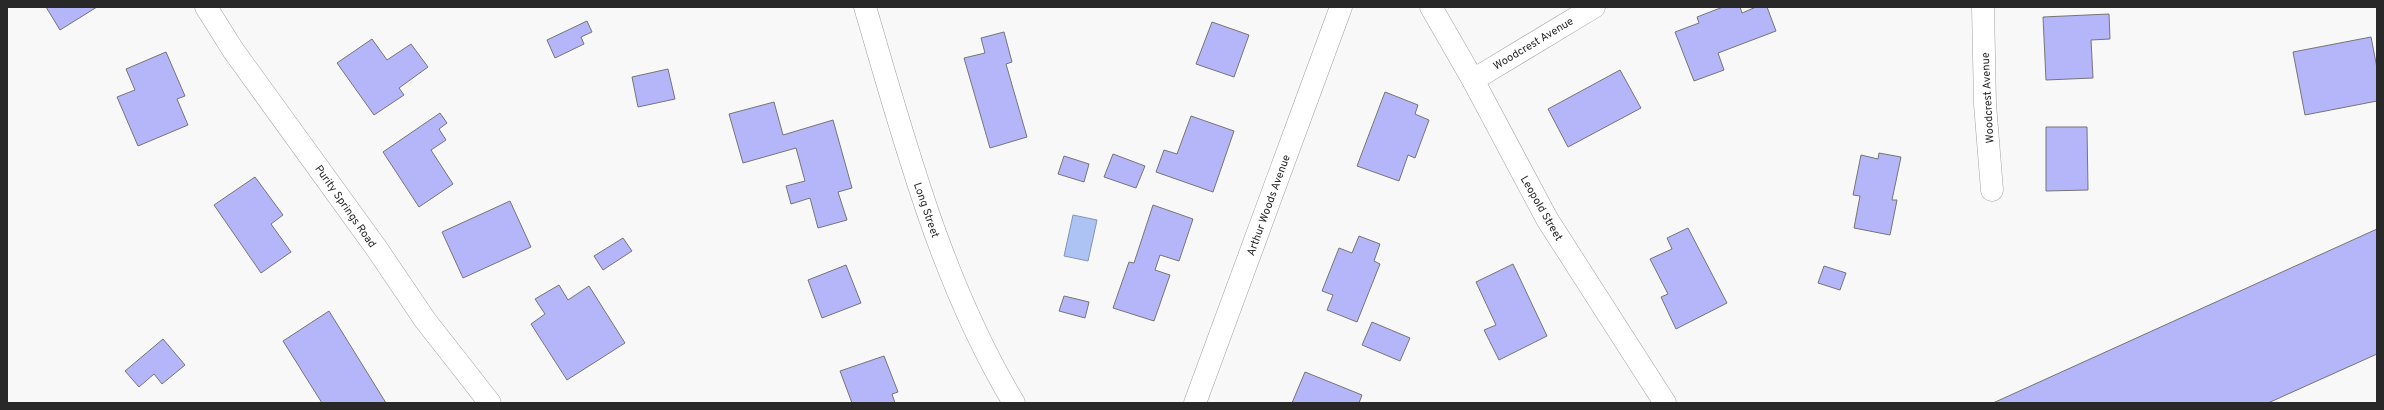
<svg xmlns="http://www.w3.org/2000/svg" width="2384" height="410" viewBox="0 0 2384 410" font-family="Overpass,sans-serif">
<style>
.water{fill:#acc3f3;stroke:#8494b6}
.building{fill:#b5b6fa;stroke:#757576}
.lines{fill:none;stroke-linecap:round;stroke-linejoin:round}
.minor-casing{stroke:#a1a1a2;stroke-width:23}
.minor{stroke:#fff;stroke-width:22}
.labels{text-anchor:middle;stroke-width:3;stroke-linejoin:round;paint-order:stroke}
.street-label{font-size:11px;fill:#282829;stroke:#fff}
</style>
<rect width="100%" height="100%" fill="#f8f8f9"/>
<polygon class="water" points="1073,215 1097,220 1088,261 1064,256"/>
<g class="building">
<polygon points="46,7 97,7 60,30"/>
<polygon points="1723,7 1740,7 1742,13 1756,7 1767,7 1776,31 1718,53 1724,70 1694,81 1675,32 1699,23 1697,17"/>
<polygon points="2109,14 2110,39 2091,40 2093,78 2046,80 2043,17"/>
<polygon points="587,21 592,32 581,37 584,44 555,58 547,40"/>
<polygon points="1212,22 1249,35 1234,77 1196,64"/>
<polygon points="1004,32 1012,62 1006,64 1027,137 990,148 964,58 985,53 981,38"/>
<polygon points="2371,37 2377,68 2377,101 2305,115 2293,52"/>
<polygon points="372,39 387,60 411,44 428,67 399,88 404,95 374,115 337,63"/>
<polygon points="166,52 185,96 177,99 188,125 138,146 117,97 135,90 126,69"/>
<polygon points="668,69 675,99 638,107 632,77"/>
<polygon points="1620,70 1641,108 1568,147 1548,109"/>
<polygon points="1385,92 1418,105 1415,114 1429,120 1415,158 1408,155 1399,181 1357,166"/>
<polygon points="774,102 783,135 833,120 852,188 838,192 847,220 818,228 810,198 791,204 786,186 805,181 796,148 743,163 729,114"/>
<polygon points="440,113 447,123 439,129 446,140 431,150 453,184 419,207 383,152"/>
<polygon points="1191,116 1234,131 1213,192 1156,172 1164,150 1177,154"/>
<polygon points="2046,127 2087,127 2088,190 2046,191"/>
<polygon points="1879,153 1901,157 1892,200 1897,200 1890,235 1854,228 1860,196 1853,195 1861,155 1878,159"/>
<polygon points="1113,154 1145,166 1136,188 1104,177"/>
<polygon points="1064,156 1089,164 1084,182 1058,174"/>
<polygon points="255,177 283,215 271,224 291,252 261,273 214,205"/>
<polygon points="510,201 531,247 463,278 442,232"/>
<polygon points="1153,205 1193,219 1179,261 1160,255 1155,270 1170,275 1154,321 1113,308 1129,262 1134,263"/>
<polygon points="1688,228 1727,303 1676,329 1661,297 1668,294 1650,259 1672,249 1667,238"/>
<polygon points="2377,229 2377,354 2268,403 1993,403"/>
<polygon points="1359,236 1380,244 1374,261 1380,264 1357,322 1327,310 1333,295 1322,291 1339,248 1352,253"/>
<polygon points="623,238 632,251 603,270 594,256"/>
<polygon points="1513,264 1547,336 1499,360 1484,330 1496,325 1476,282"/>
<polygon points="846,265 861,303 822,318 808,280"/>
<polygon points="1824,266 1846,273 1840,290 1818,283"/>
<polygon points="559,285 568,300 589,286 625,343 567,380 531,324 545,314 535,299"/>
<polygon points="1064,296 1089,302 1085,318 1059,311"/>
<polygon points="329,311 386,403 322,403 283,341"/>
<polygon points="1372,322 1410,338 1400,361 1362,345"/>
<polygon points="163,339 185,365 162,384 154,374 139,387 125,371"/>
<polygon points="884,356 898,392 892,394 895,403 852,403 840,371"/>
<polygon points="1305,372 1362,395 1359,403 1292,403"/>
</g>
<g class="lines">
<g class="minor-casing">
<g id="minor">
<polyline points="206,7 233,50 377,249 425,320 490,403"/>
<path d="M865,7C905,142 941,282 1014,403"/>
<polyline points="1431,7 1473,80 1547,219 1665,403"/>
<polyline points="1983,7 1985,104 1992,190"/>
<polyline points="1473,80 1594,7"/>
<polyline points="1195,403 1341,7"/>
</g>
</g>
<use href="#minor" class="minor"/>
</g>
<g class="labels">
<g class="street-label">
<text transform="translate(1533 43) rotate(-31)" y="4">Woodcrest Avenue</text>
<text transform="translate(1987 98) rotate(-93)" y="4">Woodcrest Avenue</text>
<text transform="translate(1268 205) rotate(-70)" y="4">Arthur Woods Avenue</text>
<text transform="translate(346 206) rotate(55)" y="4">Purity Springs Road</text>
<text transform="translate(1542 208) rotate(60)" y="4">Leopold Street</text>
<text transform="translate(927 210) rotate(71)" y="4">Long Street</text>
</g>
</g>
<rect width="2384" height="410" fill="none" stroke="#282829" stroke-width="16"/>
</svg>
